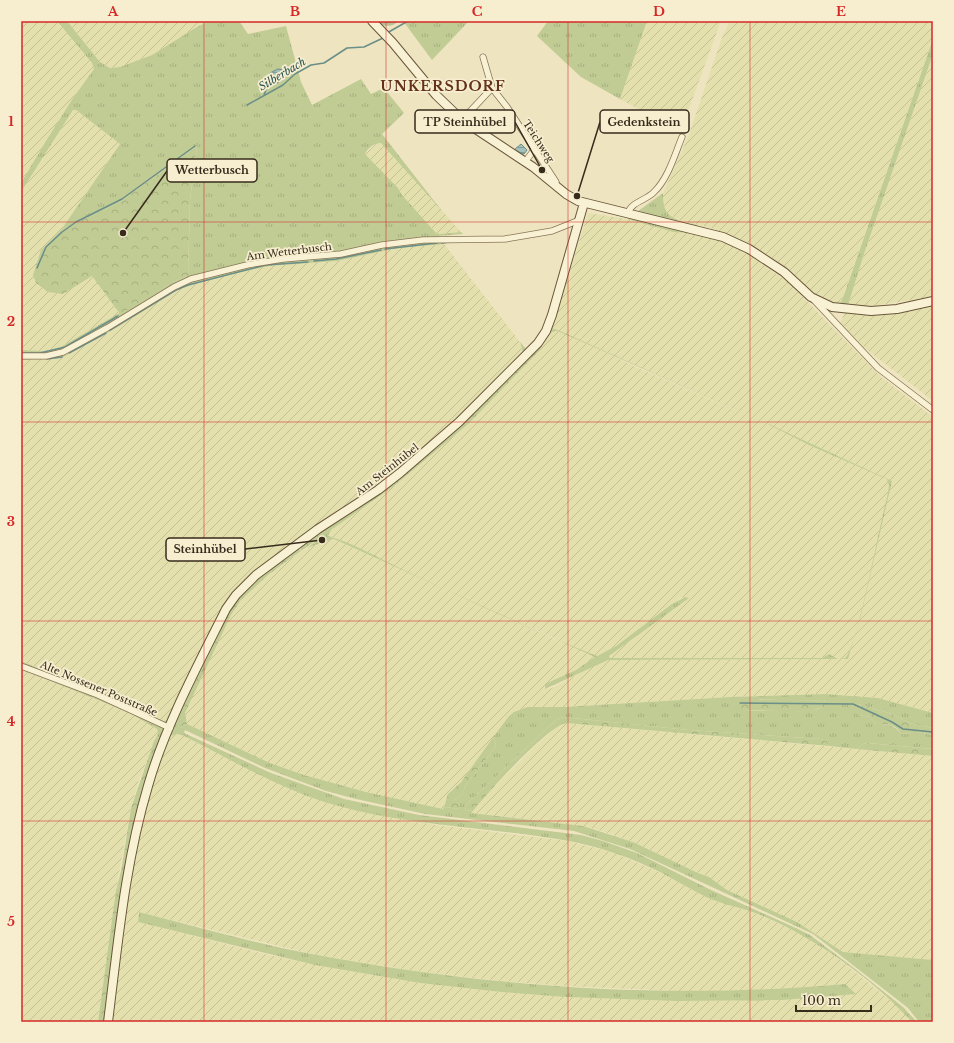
<svg xmlns="http://www.w3.org/2000/svg" width="954" height="1043" font-family="'Libre Baskerville',serif">
<style>
.farmland{fill:url(#farmland-furrows);fill-rule:evenodd}
.grass{fill:url(#grass-tufts);fill-rule:evenodd}
.forest{fill:url(#forest-crowns)}
.cemetery{fill:url(#cemetery-stones)}
.water{fill:url(#water-rules);stroke:#6a8e88}
.lines{fill:none;stroke-linecap:round;stroke-linejoin:round}
.stream{stroke:#6a8e88;stroke-width:1.5}
.street-casing{stroke:#887558;stroke-width:7}
.secondary-casing{stroke:#69563b;stroke-width:10}
.street{stroke:#f9f1d3;stroke-width:5.5}
.secondary{stroke:#f9f1d3;stroke-width:8}
.grid{fill:none;stroke:#d62828;stroke-width:1;stroke-opacity:0.55}
.labels{text-anchor:middle;stroke-width:3.5;stroke-linejoin:round;paint-order:stroke}
.street-label{font-size:10px;fill:#372b1c;stroke:#f6eecf}
.water-label{font-size:11px;font-style:italic;fill:#2b5657;stroke:#f6eecf}
.district-label{font-size:14px;font-weight:bold;letter-spacing:1px;fill:#64311b;stroke:#f6eecf}
.leader{fill:none;stroke:#372b1c;stroke-width:1.5}
.callout-dot{fill:#372b1c;stroke:#f6eecf;stroke-width:1.5}
.callout{fill:#f6eecf;stroke:#372b1c;stroke-width:1.5}
.callout-label{font-size:11px;text-anchor:middle;font-weight:bold;fill:#372b1c}
.neatline{fill:none;stroke:#d62828;stroke-width:1.5}
.grid-label{font-size:13px;text-anchor:middle;font-weight:bold;fill:#d62828}
</style>
<defs>
<pattern id="farmland-furrows" width="10" height="10" patternUnits="userSpaceOnUse"><rect width="10" height="10" fill="#e4e0ad"/><path d="M-1 1l2-2M0 10L10 0M9 11l2-2" fill="none" stroke="#c4c094"/></pattern>
<pattern id="grass-tufts" width="24" height="20" patternUnits="userSpaceOnUse"><rect width="24" height="20" fill="#c1cc94"/><path d="M3 7l-1-3M5 7V3M7 7l1-3M15 17l-1-3M17 17v-4M19 17l1-3" fill="none" stroke="#a6af7f"/></pattern>
<pattern id="forest-crowns" width="20" height="18" patternUnits="userSpaceOnUse"><rect width="20" height="18" fill="#c1cc94"/><path d="M2 6a3 3 0 1 1 6 0M12 15a3 3 0 1 1 6 0" fill="none" stroke="#a6af7f"/></pattern>
<pattern id="cemetery-stones" width="16" height="16" patternUnits="userSpaceOnUse"><rect width="16" height="16" fill="#b7c193"/><path d="M2 7V4a2 2 0 0 1 4 0v3zM10 15v-3a2 2 0 0 1 4 0v3z" fill="#969d77"/></pattern>
<pattern id="water-rules" width="6" height="5" patternUnits="userSpaceOnUse"><rect width="6" height="5" fill="#a3c0ba"/><path d="M0 2.5h6" fill="none" stroke="#869c96"/></pattern>
</defs>
<rect width="100%" height="100%" fill="#eee4c0"/>
<path class="farmland" d="M21,21H57L92,63L94,69L73,98L21,183Z
M67,21H209L195,28L152,55L120,67L110,68L100,62Z
M647,21H721L681,130H676L620,99Z
M730,21H933V39L841,302L838,304L828,301L813,292L780,264L748,243L714,229L671,218L666,211L663,202V193L688,137L723,35Z
M933,54V297L865,307L848,305L865,251Z
M73,110H76L120,144L61,230L41,250L92,276L120,314L59,348L44,351L21,350V192Z
M377,143H381L395,157L461,232L440,234L436,233L402,195L398,188L365,154Z
M588,213L627,219L673,232H689L707,236L743,250L787,281L881,377L933,417V713L878,698L825,694L730,697L564,707H527L514,712L509,716L461,782L450,791L443,809L366,792L304,775L270,763L188,725L185,720V713L231,615L241,600L268,575L301,551L330,539H334L397,567L366,552L338,539L328,536L329,531L394,486L467,425L539,351L550,333L560,331L552,328ZM586,343L689,389L755,419L636,367ZM685,597L688,598L609,656L610,658H822L829,654L838,659L845,658L849,654L863,606L848,659L608,660L602,661L550,689L544,688L545,685L576,670L596,657L583,652L597,656L616,646L681,598ZM502,616L532,628L566,644H565Z
M444,244L520,342L523,353L460,417L390,477L245,580L233,591L220,613L170,720L163,721L21,661V360L61,358L111,331L179,289L219,277L269,266L337,261L398,248Z
M933,304V401L866,349L840,323L845,312Z
M21,669L130,713L155,726L158,733L138,783L131,808L116,890L98,1022H21Z
M566,723L933,756V960L843,952L797,922L727,890L709,877L698,873L633,842L602,831L583,826L471,813L487,794L535,746L559,725Z
M175,734L182,735L286,787L336,805L368,813L436,825L567,841L615,853L659,872L705,896L763,916L801,934L840,960L901,1009L912,1022H111L129,885L137,845L153,781L171,735ZM139,912L316,955L422,972L502,981L565,986L677,991L781,990L845,984L782,1000L676,1001L565,997L501,992L420,983L315,965L265,954L138,922Z"/>
<path class="grass" d="M57,21H67L100,62L110,68L120,67L152,55L195,28L209,21H239L248,34L286,26L301,82L312,105L361,79L371,94L384,88L404,113L382,134L442,211L381,143C374,143 368,148 365,154L398,188L402,195L436,233L440,234L461,232L463,234L438,236L444,244L398,248L337,261L269,266L219,277L179,289L111,331L61,358L21,360V350L44,351L59,348L173,282L188,276L190,199L197,146L120,202L61,230L120,144L76,110H73L21,192V183L46,141L73,98L94,69L92,63Z
M403,21H469L432,60Z
M548,21H647L620,99L581,77L537,36Z
M933,39V54L865,251L848,305L838,304L841,302L845,292Z
M663,193C662,219 676,220 698,225L696,233L673,232L627,219Z
M552,328L560,331L756,419L560,332L556,331L550,333Z
M537,341L542,346L539,351V347L473,411L477,415L467,425L464,421L299,549L301,551L291,558L290,555L238,596L185,699L180,728L187,724L270,763L304,775L366,792L443,809L444,807L459,809L455,800L462,794L466,785L496,746L494,736L509,716L514,712L527,707H564L730,697L825,694L878,698L933,713V728L909,723L892,714L858,704V715L870,717L876,724C887,724 894,724 901,734L917,732L933,735V749L868,743L863,744L856,749L829,746L827,741L821,739L689,730L563,717L556,720L467,804L465,810L473,811L471,813L583,826L633,842L698,873L709,877L727,890L797,922L843,952L933,960V1022H919L908,1008L813,934L630,849L574,831L425,814L356,799L326,791L265,768L185,730L184,733L271,773L344,799L419,815L581,835L603,841L637,853L709,889L798,929L810,935L854,968L903,1007L917,1022H912C874,980 815,938 763,916C744,908 724,905 706,897C690,889 675,880 660,872C631,858 601,847 569,841C491,827 412,827 335,805C281,790 232,760 182,735L176,734L171,736L153,781L122,888L119,886L116,890L141,796L160,737L156,738L158,733L157,729L130,713L21,669V661L163,721L170,720L220,613L233,592L260,567L390,477L460,417L523,353L520,342L527,350ZM760,699L796,701L825,700L822,707C807,715 793,709 777,710C766,711 756,711 745,710Z
M762,421L892,481L861,615L848,659L608,660L545,689V684L576,670L595,657L334,539C332,539 309,547 306,549L332,528L328,536C356,544 382,560 408,572C471,601 533,631 597,656L616,646L672,604L685,597L689,598L609,656L610,658H822L829,654L838,659L845,658C857,651 880,521 887,498L889,486L887,479L809,445Z
M139,912C198,927 257,944 317,955C490,987 669,1000 845,984L856,994L782,1000L676,1001L565,997L501,992L420,983L315,965L138,922Z"/>
<path class="forest" d="M197,146L190,199L188,276L173,282L120,314L92,276L63,294L48,292L36,283L33,275L41,250L61,230L120,202Z
M540,347L539,351L477,415L473,411Z
M464,421L467,425L394,486L301,551L300,546Z
M290,555L291,558L268,575L241,600L231,615L185,713L187,724L180,728L176,725L178,717L228,611L251,582L286,556Z
M739,699C768,699 796,701 825,700L822,707L808,712L745,710L736,712L731,709L733,702Z
M849,700L858,704L892,714L909,723L933,728V735L917,732L901,734C895,723 886,724 876,724L870,717L858,715L847,710Z
M563,717L689,730L821,739L827,741L829,746L566,723C547,727 488,792 473,811L465,810L467,804L556,720Z
M494,736L496,746L466,785L462,794L455,800L460,803L459,809L444,807L448,794L461,782Z
M160,737L162,739L141,796L124,879L120,878L131,808L154,741L156,738Z
M868,743L932,749L933,756L856,749L863,744Z
M119,886L122,888L115,930L104,1022H98L116,890Z"/>
<path class="cemetery" d="M376,21H398C393,27 387,26 379,25Z"/>
<path class="water" d="M278,69L283,70L285,74C282,82 277,84 269,85L266,80L270,73Z
M521,144L527,150L524,154L514,150Z"/>
<g class="lines">
<path class="stream" d="M387,33L408,21
M347,48L364,47L383,38
M264,95L269,82
M247,105L283,85L295,74L311,65L324,63L347,48
M442,243L450,242
M385,249L437,243
M314,261L336,259L381,250
M37,268L46,247L62,232L76,222L122,199L195,146
M110,330L176,290L188,285L266,265L308,262
M21,353H40L65,347L118,316
M69,353L106,333
M47,359L62,357
M740,703L853,704L892,722L903,729L933,732"/>
<defs>
<path id="street" d="M483,57L492,88L507,107L556,182L555,184
M462,120L492,88
M525,162L534,150
M628,213C631,202 647,200 654,192C668,179 675,154 682,137
M814,300L878,368L933,410
M21,356H46L63,352L107,328L174,287L191,279L247,265L283,259L341,254L382,245L423,240L505,239L552,231L577,221
M21,666L98,695L170,728"/>
<path id="secondary" d="M372,21L393,43L436,95L462,120L533,167L566,194L578,201L723,237L749,249L784,272L811,297L832,307L871,311L897,309L933,301
M108,1022C118,943 125,863 148,786C165,726 198,665 226,609L236,595L256,575L318,529L378,490L400,473L459,422L538,343L546,331L552,315L584,203"/>
</defs>
<use href="#street" class="street-casing"/>
<use href="#secondary" class="secondary-casing"/>
<use href="#street" class="street"/>
<use href="#secondary" class="secondary"/>
</g>
<path class="grid" d="M204,21V1022M386,21V1022M568,21V1022M750,21V1022M21,222H933M21,422H933M21,621H933M21,821H933"/>
<g class="labels">
<g class="street-label">
<text transform="translate(539 141) rotate(57)" y="4">Teichweg</text>
<text transform="translate(289 251) rotate(-7)" y="4">Am Wetterbusch</text>
<text transform="translate(387 469) rotate(-38)" y="4">Am Steinhübel</text>
<text transform="translate(99 688) rotate(23)" y="4">Alte Nossener Poststraße</text>
</g>
<g class="water-label">
<text transform="translate(282 74) rotate(-31)" y="4">Silberbach</text>
</g>
<g class="district-label">
<text x="443" y="91">UNKERSDORF</text>
</g>
</g>
<path class="leader" d="M542 170L515 122M577 196L600 122M123 233L167 171M322 540L245 549"/>
<g class="callout-dot">
<circle cx="542" cy="170" r="4"/>
<circle cx="577" cy="196" r="4"/>
<circle cx="123" cy="233" r="4"/>
<circle cx="322" cy="540" r="4"/>
</g>
<g class="callout">
<rect x="415" y="110" width="100" height="23" rx="4"/>
<rect x="600" y="110" width="89" height="23" rx="4"/>
<rect x="167" y="159" width="90" height="23" rx="4"/>
<rect x="166" y="538" width="79" height="23" rx="4"/>
</g>
<g class="callout-label">
<text x="465" y="126">TP Steinhübel</text>
<text x="644" y="126">Gedenkstein</text>
<text x="212" y="174">Wetterbusch</text>
<text x="205" y="553">Steinhübel</text>
</g>
<rect width="954" height="1043" fill="none" stroke="#f6eecf" stroke-width="44"/>
<path d="M796 1005v6h75v-6" fill="none" stroke="#372b1c" stroke-width="2"/>
<text x="802" y="1005" font-size="12" fill="#372b1c" stroke="#f6eecf" stroke-width="3" paint-order="stroke">100 m</text>
<rect x="22" y="22" width="910" height="999" class="neatline"/>
<g class="grid-label">
<text x="113" y="16">A</text>
<text x="295" y="16">B</text>
<text x="477" y="16">C</text>
<text x="659" y="16">D</text>
<text x="841" y="16">E</text>
<text x="11" y="126">1</text>
<text x="11" y="326">2</text>
<text x="11" y="526">3</text>
<text x="11" y="726">4</text>
<text x="11" y="926">5</text>
</g>
</svg>
